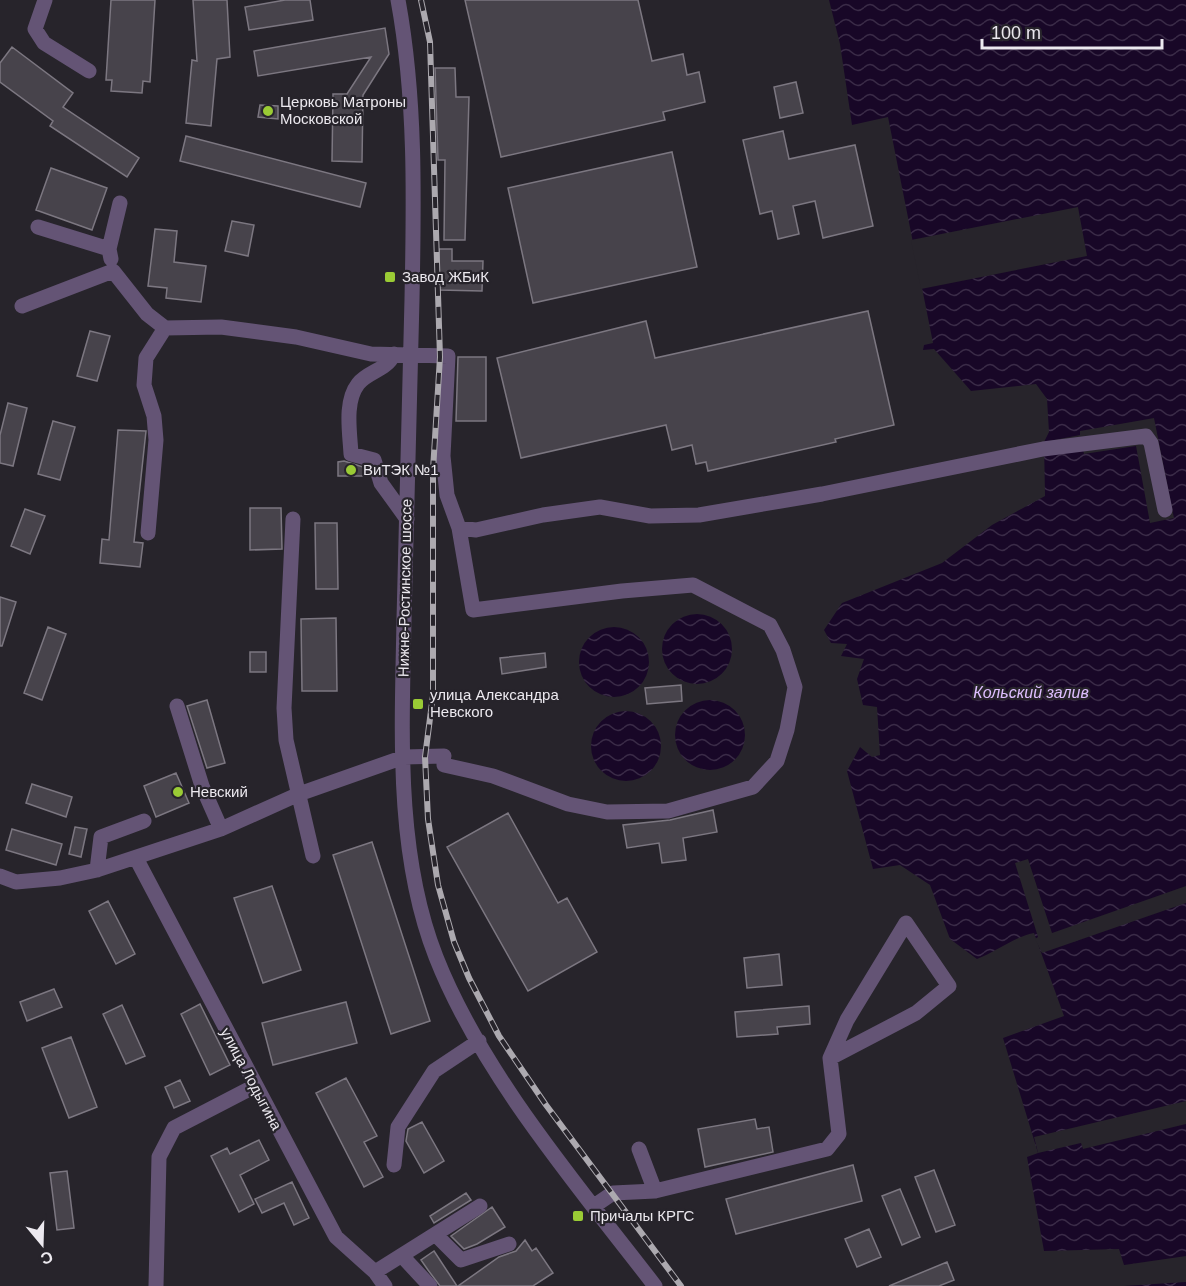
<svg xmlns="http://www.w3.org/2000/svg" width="1186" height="1286" font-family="Arial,sans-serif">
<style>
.water{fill:url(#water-waves)}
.pier{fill:#27242b}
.building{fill:#47434b;stroke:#7c7781;stroke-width:1.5}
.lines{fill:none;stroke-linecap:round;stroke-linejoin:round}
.minor{stroke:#645475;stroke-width:15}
.rail-casing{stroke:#aca9af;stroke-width:6}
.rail{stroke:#27242b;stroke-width:4;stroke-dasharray:11;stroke-linecap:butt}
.poi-dot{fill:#9acb35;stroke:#27242b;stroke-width:2}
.labels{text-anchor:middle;stroke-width:4.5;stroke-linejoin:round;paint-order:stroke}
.poi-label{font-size:15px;fill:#ece9ef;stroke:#27242b;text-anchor:start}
.street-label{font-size:15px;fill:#ece9ef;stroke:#27242b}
.water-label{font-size:16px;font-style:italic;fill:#ddbefe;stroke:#27242b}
</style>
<defs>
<pattern id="water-waves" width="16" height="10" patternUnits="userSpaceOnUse" patternTransform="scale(1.5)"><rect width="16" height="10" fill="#180727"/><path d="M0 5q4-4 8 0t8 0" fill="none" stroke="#3a2b47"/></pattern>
</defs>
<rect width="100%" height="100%" fill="#27242b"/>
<path class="water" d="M829,0H1186V1286H1124V1265L1119,1249L1044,1251L1027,1157L1038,1153L1003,1038L1064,1016L1034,933C1014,937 996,952 977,959L950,939L930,885L900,865L873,869L847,771L860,747L872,757L880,755L877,707L863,705L857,679L864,659L841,656L847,644L831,643L824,630L842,603L942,563L992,525L1045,496L1044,442L1049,432L1047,399L1036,384L971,391L934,349L923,350L924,345L933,343L888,117L852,125L840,44Z
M662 649a35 35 0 1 1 70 0a35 35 0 1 1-70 0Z
M579 662a35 35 0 1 1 70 0a35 35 0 1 1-70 0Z
M675 735a35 35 0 1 1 70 0a35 35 0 1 1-70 0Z
M591 746a35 35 0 1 1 70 0a35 35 0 1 1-70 0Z"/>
<path class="pier" d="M1078,207L1087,256L921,289L911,240Z
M1154,418L1174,518L1150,523L1136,446L1084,454L1083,450L1044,442L1080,435V431Z
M1028,859L1052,933L1186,886V903L1042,953L1035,939L1038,937L1015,863Z
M1186,1101V1124L1083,1149L1081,1143L1038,1153L1034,1137Z
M1186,1256V1282L1124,1286V1265Z"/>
<path class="building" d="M111,0H155L150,82L143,81L142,93L111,91L112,80H106Z
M193,0H227L230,57L217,59L211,126L186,123L192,60L197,61Z
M285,0H310L313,20L249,30L245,7Z
M465,0H638L652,61L683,54L687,75L699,72L705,102L663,112L665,120L501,157Z
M385,28L389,54L363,95L362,162L332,161L333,94H347L371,57L258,76L254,51Z
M12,47L73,93L63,107L139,158L127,177L50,126L53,121L0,82V63Z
M435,68H455L456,97H469L465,240H444L445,160H438Z
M796,82L803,113L780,118L774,87Z
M260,105L278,106V119L258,117Z
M783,131L789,159L855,145L873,226L823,238L815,201L793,206L799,234L778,239L772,211L760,214L743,140Z
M186,136L366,183L360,207L180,161Z
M672,152L697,267L533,303L508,188Z
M51,168L107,188L92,230L36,210Z
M232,221L254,225L248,256L225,251Z
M155,229L177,231L174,262L206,266L201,302L166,298L167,288L148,286Z
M439,249H452V261H483L482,291L439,290Z
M868,311L894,425L835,439L836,442L708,471L706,462L696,464L692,445L672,450L666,425L521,458L497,358L646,321L655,358Z
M90,331L110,336L97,381L77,376Z
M458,357H486V421H456Z
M8,403L27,408L13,466L0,463V435Z
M53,421L75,427L60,480L38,474Z
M118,430L146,431L134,542L143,543L140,567L100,563L102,539L109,540Z
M344,461L363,467V476H338V462Z
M250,508H281L282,549L250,550Z
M25,509L45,516L30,554L11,546Z
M315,523H337L338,589H316Z
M0,597L16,602L2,646H0Z
M336,618L337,691H302L301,619Z
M48,627L66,634L42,700L24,693Z
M250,652H266V672H250Z
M545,653L546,667L502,674L500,658Z
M681,685L682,701L647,704L645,688Z
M207,700L225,763L207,768L187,706Z
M176,773L189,803L156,817L144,786Z
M32,784L72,797L66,817L26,803Z
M713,810L717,832L683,838L686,860L662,863L659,843L627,848L623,825L670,820Z
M508,813L558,903L567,898L597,952L528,991L447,847Z
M75,827L87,829L81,857L69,854Z
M12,829L62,844L56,865L6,850Z
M372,842L430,1021L391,1034L333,855Z
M272,886L301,970L263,983L234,898Z
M108,901L135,954L116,964L89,911Z
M779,954L782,985L747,988L744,958Z
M54,989L62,1007L27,1021L20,1002Z
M346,1002L357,1043L273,1065L262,1023Z
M200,1004L230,1065L210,1075L181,1014Z
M122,1005L145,1056L126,1064L103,1014Z
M809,1006L810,1024L777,1027L778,1034L737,1037L735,1012Z
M71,1037L97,1107L69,1118L42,1048Z
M346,1078L377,1136L364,1142L383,1177L364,1187L316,1093Z
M180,1080L190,1101L174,1108L165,1087Z
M755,1119L757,1129L769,1127L773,1152L705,1167L698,1129Z
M422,1122L444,1161L424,1173L406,1141L408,1129Z
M259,1140L269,1160L240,1175L254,1204L239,1212L211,1156L227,1148L230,1154Z
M853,1165L862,1201L736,1234L726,1199Z
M934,1170L955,1225L936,1232L915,1177Z
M67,1171L74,1228L57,1230L50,1173Z
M292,1182L309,1218L294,1225L284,1203L262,1213L255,1199Z
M900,1189L920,1237L902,1245L882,1196Z
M466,1193L471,1200L434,1223L430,1216Z
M492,1207L505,1227L477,1244L464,1249L451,1236Z
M869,1229L881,1257L857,1267L845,1239Z
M525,1240L532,1251L536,1248L553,1273L533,1286H458L499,1257L516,1251Z
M434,1251L457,1286H440L428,1270L421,1260Z
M947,1262L954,1280L939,1286H889Z"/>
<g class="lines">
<path class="minor" d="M45,0L35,29L44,43L89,71
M398,0C416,98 414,200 412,299C410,406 407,513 404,620C402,730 395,853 436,957C482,1074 579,1187 655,1286
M38,227L109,249
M111,259L109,249L120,203
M22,306L113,271L147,314L165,328L221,327L296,337L371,354L448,356L443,456L447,495L459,528L473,610L622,591L693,585L770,625L783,650L795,687L787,730L777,761L753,787L668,811L607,812L568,804L493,776L444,765
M394,354C386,371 368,371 358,384C344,402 350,433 351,454L374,460L381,483L407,519
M293,519L284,708L286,740L313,856
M459,528L476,530L543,515L600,507L650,516L699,515L822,494L1043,449L1146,436L1151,443L1165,510
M148,533L156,440L154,416L144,385L146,358L165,328
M177,706L202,786L221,829
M136,858L336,1237L375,1272L385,1286
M97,870L101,837L144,821
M0,876L16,882L60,878L97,870L221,829L299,794L404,757L444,756
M639,1149L655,1191
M394,1165L398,1127L434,1071L479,1041
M594,1206L613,1193L655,1191L827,1149L839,1134L830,1058L847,1020L906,923L949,986L916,1013L830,1058
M436,1235L461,1260L509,1244
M403,1257L430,1286
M375,1272L480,1206
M156,1286L159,1157L174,1128L255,1086"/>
<defs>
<path id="rail" d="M421,0L430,42L440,357L433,470V695L425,757L428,819L438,885L454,942L469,978L499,1036L546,1105L681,1286"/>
</defs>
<use href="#rail" class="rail-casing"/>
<use href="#rail" class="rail"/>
</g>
<g class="poi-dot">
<circle cx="268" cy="111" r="6"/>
<rect x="384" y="271" width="12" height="12" rx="3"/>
<circle cx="351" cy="470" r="6"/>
<rect x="412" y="698" width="12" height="12" rx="3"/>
<circle cx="178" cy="792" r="6"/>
<rect x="572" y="1210" width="12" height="12" rx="3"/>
</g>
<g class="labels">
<g class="poi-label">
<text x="280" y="107">Церковь Матроны<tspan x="280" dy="17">Московской</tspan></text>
<text x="402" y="282">Завод ЖБиК</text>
<text x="363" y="475">ВиТЭК №1</text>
<text x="430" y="700">улица Александра<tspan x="430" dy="17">Невского</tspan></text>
<text x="190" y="797">Невский</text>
<text x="590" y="1221">Причалы КРГС</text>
</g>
<g class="street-label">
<text transform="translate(405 588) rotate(-89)" y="5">Нижне-Ростинское шоссе</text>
<text transform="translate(251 1079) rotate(62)" y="5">улица Лодыгина</text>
</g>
<g class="water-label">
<text x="1031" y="698">Кольский залив</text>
</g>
</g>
<g transform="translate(42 1244) rotate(161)" stroke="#27242b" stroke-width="4.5" paint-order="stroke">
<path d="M0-4.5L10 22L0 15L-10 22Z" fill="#ece9ef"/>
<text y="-9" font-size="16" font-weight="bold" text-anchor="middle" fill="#ece9ef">С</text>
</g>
<path d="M982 39v9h180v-9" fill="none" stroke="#ece9ef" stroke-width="3"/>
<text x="991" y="39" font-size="18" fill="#ece9ef" stroke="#27242b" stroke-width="4.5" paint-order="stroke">100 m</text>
</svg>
